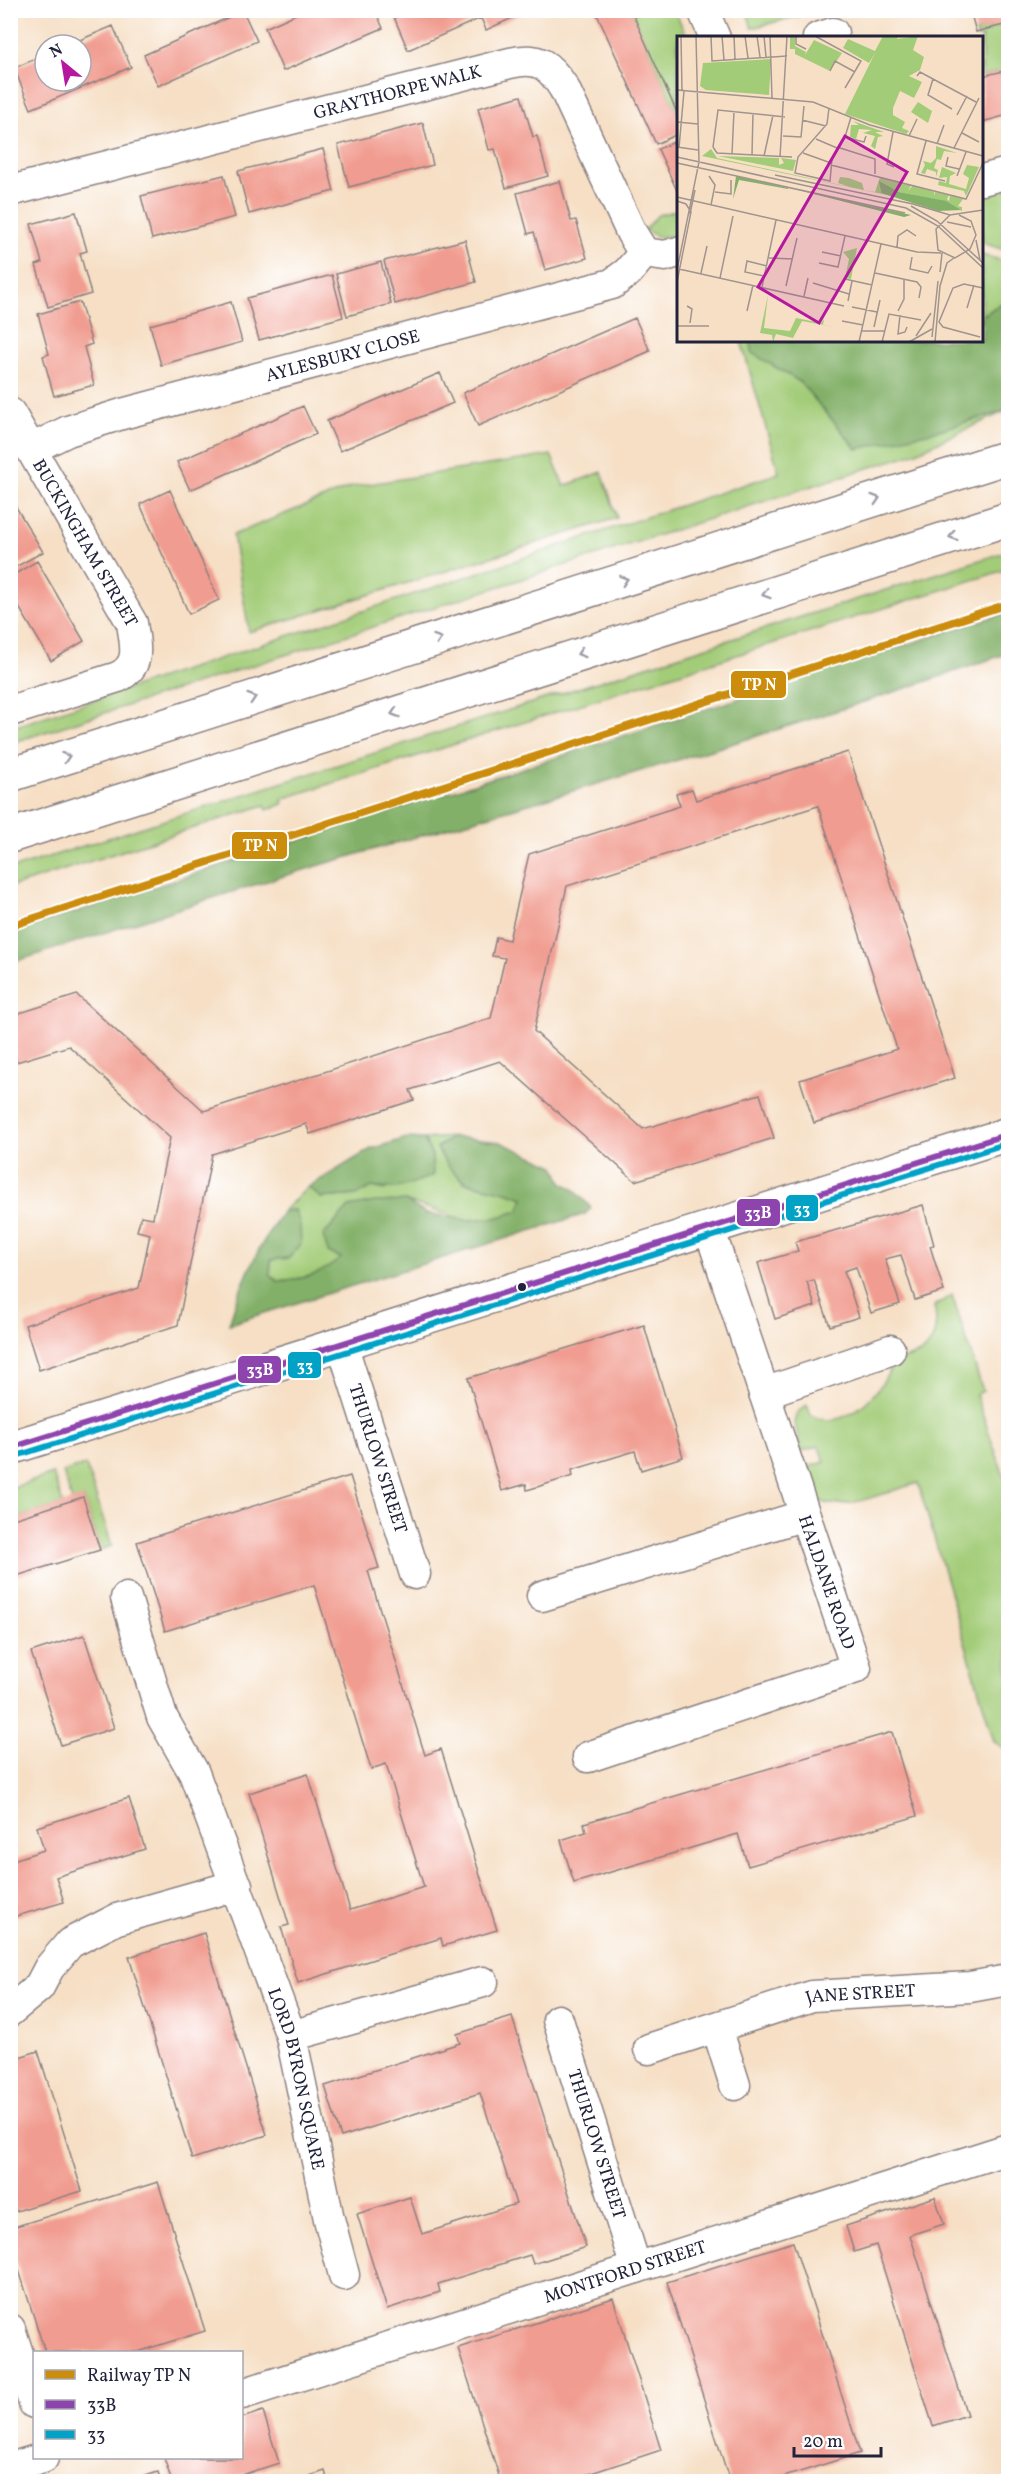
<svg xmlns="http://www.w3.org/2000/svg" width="1019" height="2492" font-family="Vollkorn,serif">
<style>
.green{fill:#a3cc78;stroke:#62775a;stroke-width:1.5}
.forest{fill:#82b068;stroke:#526952;stroke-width:1.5}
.building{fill:#f19c90}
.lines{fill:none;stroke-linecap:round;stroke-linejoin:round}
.minor-casing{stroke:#8c8080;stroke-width:33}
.major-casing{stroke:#8c8080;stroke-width:36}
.highway-casing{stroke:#8c8080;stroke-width:36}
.minor{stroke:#fff;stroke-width:30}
.major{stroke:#fff;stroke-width:33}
.highway{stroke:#fff;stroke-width:33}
.bus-1-casing{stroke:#fff;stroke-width:10}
.bus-2-casing{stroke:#fff;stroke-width:10}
.bus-1{stroke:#8e44ad;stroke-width:6}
.bus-2{stroke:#02a2c7;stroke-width:6}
.rail-1-casing{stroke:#fff;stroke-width:12}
.rail-1{stroke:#cc8c0c;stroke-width:8}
.oneway{stroke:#9c9ca7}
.bus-dot{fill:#22223b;stroke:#fff;stroke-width:2}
.labels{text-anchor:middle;stroke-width:5;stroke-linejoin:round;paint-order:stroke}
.street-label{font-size:18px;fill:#22223b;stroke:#fff}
.inset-road{fill:none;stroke:#a1938e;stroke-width:1.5}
.view{fill:#b5179e;fill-opacity:0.15;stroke:#b5179e;stroke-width:3}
.inset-edge{fill:none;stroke:#22223b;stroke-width:3}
.line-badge{stroke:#fff;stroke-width:2}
.badge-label{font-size:16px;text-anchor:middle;font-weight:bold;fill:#fff}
</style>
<rect width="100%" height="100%" fill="#fff"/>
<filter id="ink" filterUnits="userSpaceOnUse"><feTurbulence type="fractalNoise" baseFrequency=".0167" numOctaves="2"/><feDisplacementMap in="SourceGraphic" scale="12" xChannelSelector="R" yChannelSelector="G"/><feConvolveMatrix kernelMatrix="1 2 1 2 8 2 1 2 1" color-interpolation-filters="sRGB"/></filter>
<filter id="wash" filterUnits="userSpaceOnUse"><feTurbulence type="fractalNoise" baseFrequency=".008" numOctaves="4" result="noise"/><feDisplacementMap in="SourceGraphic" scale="24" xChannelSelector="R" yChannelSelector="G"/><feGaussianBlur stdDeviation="1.35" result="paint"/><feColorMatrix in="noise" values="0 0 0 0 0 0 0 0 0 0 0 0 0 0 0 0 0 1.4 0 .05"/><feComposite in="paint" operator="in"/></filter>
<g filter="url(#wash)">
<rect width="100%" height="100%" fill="#f6dfc5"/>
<path class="green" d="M631,11H675L687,37L678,38V115Z
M751,11V10L806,11L799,16L752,28L747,12Z
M1004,11H1008V70L982,76V38L977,37L976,32L1007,24Z
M1008,188V251L982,243V195Z
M678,210V236L657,237L645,229L658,215Z
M982,255L1008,262V299L982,316Z
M741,341H751L753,353L800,382L857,449L1008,410L912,454L11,743L10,728L779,473Z
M551,455L564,486L602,472L617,518L249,632L233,535L351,487Z
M1008,551V569L282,799L283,804L267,810L265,805L11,887V869Z
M453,1137L437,1147L465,1183L505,1190L523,1198L519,1211L495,1218L465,1220L405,1201L328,1252L342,1258C320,1276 305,1279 277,1281L270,1275L271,1260L295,1210L283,1211L308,1187L321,1198L356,1195L372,1187L384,1190L432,1156L424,1139Z
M952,1295L983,1391L976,1395L1008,1488V1748L1004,1749L994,1741L918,1483C895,1488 835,1517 816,1498C808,1490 807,1478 804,1468L825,1462L818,1446L801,1452L795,1423L798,1412L807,1405L811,1415C844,1434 883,1392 893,1362C902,1359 912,1357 920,1353C936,1345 938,1321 934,1306Z
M86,1465L112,1546L100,1550L83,1498L72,1501L63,1472Z
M53,1474L63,1504L11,1520V1488Z"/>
<path class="forest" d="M1008,299V410L939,430L857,449L800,382L752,353L751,341L982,340V316Z
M1008,612V653C789,731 564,793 341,859C230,891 120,928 11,963V933Z
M453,1137L500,1142L555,1166L562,1182L575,1190L591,1208L585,1214L229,1324C241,1283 258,1246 283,1211L295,1210L300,1224L301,1244L289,1258L271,1260L270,1275L277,1281C305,1279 319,1276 341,1258L328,1252L323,1236L349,1207L375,1202L405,1201L425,1213L465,1220L495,1218L519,1211L523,1198C481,1180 461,1196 437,1148Z
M407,1138L424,1139L432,1156L433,1175C413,1184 393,1192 372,1187L356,1195L321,1198L308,1187L371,1149Z"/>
<g id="blocks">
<path class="building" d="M305,10H375L383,28L283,71L265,28Z
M409,10H530L486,30L481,18L408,50L394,17Z
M595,10H631L678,115V134L656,144Z
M970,10H1004L1008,24L976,32Z
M243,11L257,41L158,86L144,55Z
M113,26L131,67L31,109L14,68L45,55V81H81V45H68Z
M1008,70V115L982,122V76Z
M521,96L533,137L537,136L548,176L506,188L495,149L489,150L478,108Z
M423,123L433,165L349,187L338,145Z
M678,140V193L658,149Z
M323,149L334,191L249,214L238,171Z
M224,175L235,217L152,239L141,196Z
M560,181L571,221L576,220L587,258L545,270L534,232L528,234L517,193Z
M76,212L87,251L80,253L91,294L48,307L36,265L42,263L31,224Z
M465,240L476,282L395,304L384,261Z
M381,262L391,304L347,316L336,274Z
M332,275L343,317L259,340L247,298Z
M80,302L92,344L84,347L94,385L54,396L43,356L49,354L38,314Z
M231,302L242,342L161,365L150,325Z
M635,318L650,351L478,426L463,393Z
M440,373L453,403L340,451L327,421Z
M303,406L316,434L190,490L177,462Z
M170,490L219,600L189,614L140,504Z
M10,497L43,552L10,570Z
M37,561L84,641L51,661L10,592V577Z
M848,752L955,1078L814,1123L800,1080L897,1049L818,806L567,886L534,1031L643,1129L760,1094L774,1138L635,1181L500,1061L410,1090L414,1100L310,1134L306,1124L212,1154L178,1325L39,1370L25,1325L139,1288L150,1234L137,1231L141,1216L153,1218L170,1138L69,1046L10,1064V1016L77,995L204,1111L491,1018L505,958L492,956L496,937L509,940L529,854L680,806L676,794L692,789L696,800Z
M923,1205L934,1245L930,1246L944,1291L915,1300L901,1255L885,1259L900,1304L871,1313L856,1267L844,1271L859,1317L830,1326L814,1280L807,1282L815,1306L775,1319L758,1263L798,1251L795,1242Z
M644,1325L683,1457L641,1470L635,1451L572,1470L573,1476L527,1490L526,1484L502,1491L468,1378Z
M350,1476L379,1568L368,1571L425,1755L441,1749L497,1930L443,1946L441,1938L298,1983L281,1927L289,1925L249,1793L308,1774L350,1910L424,1887L386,1764L371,1769L314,1585L165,1631L137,1542Z
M83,1497L100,1550L10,1578V1520Z
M84,1635L114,1728L61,1745L31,1652Z
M892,1732L917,1816L748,1866L738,1834L574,1883L561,1840L586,1832L584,1823Z
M129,1798L145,1849L56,1877L64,1902L10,1918V1861L44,1850L37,1827Z
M204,1933L267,2135L192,2159L129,1957Z
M512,2017L586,2247L533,2264L530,2255L438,2284L440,2292L387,2309L357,2214L410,2197L422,2234L516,2204L480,2093L341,2137L325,2086L460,2043L457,2034Z
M38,2051L82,2191L10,2213V2060Z
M158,2182L205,2331L137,2352H45L10,2242V2228Z
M935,2197L944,2224L910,2235L967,2415L933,2426L876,2245L854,2252L846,2226Z
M793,2242L860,2453L768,2482H730L667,2282Z
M613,2298L661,2450L564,2482H501L458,2348Z
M263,2411L279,2463L220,2482H172L164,2458H242V2418Z
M325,2471L328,2482H294V2481Z
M158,2472L161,2482H130V2481Z"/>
</g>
</g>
<g filter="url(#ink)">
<use href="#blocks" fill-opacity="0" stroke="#8c8080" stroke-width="1.5"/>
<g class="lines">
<defs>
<g id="minor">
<path d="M703,10L715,38"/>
<path d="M818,38L833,33"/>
<path d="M982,180L1008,173"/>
<path id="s1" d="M10,191L510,63C539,56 549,65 564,88L631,232L644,253L665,256L678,252"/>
<path id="s2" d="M10,413L132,623C135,645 142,665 118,677L10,711"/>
<path id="s3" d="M31,449L68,431L122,414L612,284L628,272L644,253"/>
<path id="s4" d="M342,1344L415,1574"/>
<path d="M764,1393L890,1350"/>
<path d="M542,1596L805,1515"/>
<path id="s5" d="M126,1598L162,1717L194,1773L291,2036L329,2219L344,2275"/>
<path d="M588,1757L856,1668L709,1228"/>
<path d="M10,2011L39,1987L49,1968L70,1943L117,1919L237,1885"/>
<path id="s6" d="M558,2020L636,2268"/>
<path d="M717,2028L735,2085"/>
<path d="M291,2036L483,1982"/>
<path id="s7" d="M649,2049L812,1996L970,1987L1008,1980"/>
<path d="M10,2329L34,2403"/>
<path id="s8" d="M242,2394L1008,2149"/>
<path d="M10,2468L43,2458"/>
</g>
<path id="major" d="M10,1448L1008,1134"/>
<path id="highway" d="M10,775L1008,457
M10,836L1008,519"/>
</defs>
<use href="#minor" class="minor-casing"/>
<use href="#major" class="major-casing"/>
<use href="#highway" class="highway-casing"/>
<use href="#minor" class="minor"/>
<use href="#major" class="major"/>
<use href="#highway" class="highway"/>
<defs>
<path id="bus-1" d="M10,1448L1008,1134"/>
<path id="bus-2" d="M13,1457L1008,1143"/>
</defs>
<use href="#bus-1" class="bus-1-casing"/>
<use href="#bus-2" class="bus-2-casing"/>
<use href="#bus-1" class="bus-1"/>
<use href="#bus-2" class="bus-2"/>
<defs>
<path id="rail-1" d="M10,926L1008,604"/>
</defs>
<use href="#rail-1" class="rail-1-casing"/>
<use href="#rail-1" class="rail-1"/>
</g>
<defs><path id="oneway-chevron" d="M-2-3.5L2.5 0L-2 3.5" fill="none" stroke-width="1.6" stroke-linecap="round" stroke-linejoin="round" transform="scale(1.5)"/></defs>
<g class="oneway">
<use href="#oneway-chevron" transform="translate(876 499) rotate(-18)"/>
<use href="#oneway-chevron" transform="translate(953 536) rotate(163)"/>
<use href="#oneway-chevron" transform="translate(624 580) rotate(-18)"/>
<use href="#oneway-chevron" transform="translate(766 594) rotate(162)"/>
<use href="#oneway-chevron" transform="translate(438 639) rotate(-18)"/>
<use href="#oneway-chevron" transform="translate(581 653) rotate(162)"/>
<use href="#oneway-chevron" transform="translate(252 698) rotate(-18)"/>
<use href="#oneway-chevron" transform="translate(395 713) rotate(162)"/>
<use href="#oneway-chevron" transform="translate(66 757) rotate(-18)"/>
</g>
</g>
<circle class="bus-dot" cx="522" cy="1287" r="5"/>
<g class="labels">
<g class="street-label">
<text dy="6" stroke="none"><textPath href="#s1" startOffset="400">GRAYTHORPE WALK</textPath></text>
<text dy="6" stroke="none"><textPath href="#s3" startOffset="326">AYLESBURY CLOSE</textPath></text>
<text dy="6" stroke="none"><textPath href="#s2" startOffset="150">BUCKINGHAM STREET</textPath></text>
<text dy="6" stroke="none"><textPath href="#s4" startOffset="120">THURLOW STREET</textPath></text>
<text transform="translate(827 1582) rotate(71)" y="6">HALDANE ROAD</text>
<text dy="6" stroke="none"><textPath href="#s7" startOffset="220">JANE STREET</textPath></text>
<text dy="6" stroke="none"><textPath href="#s5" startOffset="512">LORD BYRON SQUARE</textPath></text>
<text dy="6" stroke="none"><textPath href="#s6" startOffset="130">THURLOW STREET</textPath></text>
<text dy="6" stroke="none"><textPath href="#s8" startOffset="402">MONTFORD STREET</textPath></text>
</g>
</g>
<g transform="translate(677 36)">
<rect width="306" height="306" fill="#f6dfc5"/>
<path d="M113,0H118V10L129,16L128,19L137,4L165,17L153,35L118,18V13H113ZM206,0H221L220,3L241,0L236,14L247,21L243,34L232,40L245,46L237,62L223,55L216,72V79L228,86L225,92L232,95L229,98L168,78L198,17L192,27L166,12L171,3L198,15ZM94,23L92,59L29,54L23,50L26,27ZM241,66L255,75L251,87L234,76ZM176,85L207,96H198L206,100L201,101L198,113L194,110L198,100L186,97L195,94L182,93L179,103L173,101L174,89H182ZM259,110L280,117L267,115L264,124L260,123L257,132L261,134L259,141V136L250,133L248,138L244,137L248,129L246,125L254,127L259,122ZM34,113L40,122L173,151L161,147L163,141L172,142L185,147L187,154L198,156L203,141L234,149L231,155L236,149L257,156L258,160V156L272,159L270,163L272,165L273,159L286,163L281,170L285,171V175L261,164L222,156L212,151H203L204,157L215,160L25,120ZM41,120L102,122V129L107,127L104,122L119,124L116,135ZM290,129L302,131L289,160L287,155L261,149L262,145L269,147L270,141L262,142L265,131L279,137L273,140L272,148L289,153L292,142L286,138ZM180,212L174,243L168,242L172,223L166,216ZM91,259L87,292L113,295L119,282L144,287L147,283L146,289L158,291L125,285L116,302L99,298L96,306L95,299L83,297Z" fill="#a3cc78"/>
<path d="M59,140L111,152V153L62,144L56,163ZM202,145L222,156L269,165L284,174L261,175L204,157ZM113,152L216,175L234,179L227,181Z" fill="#82b068"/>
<path class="inset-road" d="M4,0L5,55M34,0L35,25L110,20M45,0L47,24M57,0L58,23M68,0L71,22M80,0L83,21M87,0L89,21M93,0L95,62M119,0V8L129,13M138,0L184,25L168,52M153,35L158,25L178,36M240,40L243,36L299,66M256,43L251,59L275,73M0,54L136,66L193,89L306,120M152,72L150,88L121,121L118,137L153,145L155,123L168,101M280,79L290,60M174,81L168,101L187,106L189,100M125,84L149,90M0,86L21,88M216,96L210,128L217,131M285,97L302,106M106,100L124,101L127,70M232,100L240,83M139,103L160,112M249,105L240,138L268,145M260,108L267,89M0,111L21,114M36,111L41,74L108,81M36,111L40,117L115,121M160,111L198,123V138M2,112L7,55M277,112L302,62M126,117L154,127M55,118L57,75M75,119L76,77M87,120L96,79M0,121L229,172L261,190L306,232M103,121L110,0M271,121L269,130L282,133M0,127L228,177M154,129L289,163L306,127M98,139L236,168L273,179M32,140L38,149L34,169M280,140L289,116M38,156L54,158V144M0,161L240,216L264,217M0,165L9,168L14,176L0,246M234,170L260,185L306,227M13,178L18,154M282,179L294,185L299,199L293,213L278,222L261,214L259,193L273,179L306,174M270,186L294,191M299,204L303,224M220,211L221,200L230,194L239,200M145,216L164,220M235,221L233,233L251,237L255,230M92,222L116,223M142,227L161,231L168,200M2,233L167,270M0,234L22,126L19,0M263,236L265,217M24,237L30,210M198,237L240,246L244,251L242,262M87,240L68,236L70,225L90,230M43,242L56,180M168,243L195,249M136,247L172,258M109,250L120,202M85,251L99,184M127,260L131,242M171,265L175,245M10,270L15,273L13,287M175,271L200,276M290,272L297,249M70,275L76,249M221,275L227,263V243M223,279L221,298L228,296L230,291M165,285L186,289M0,290H32M197,291L203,264M185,295H207M239,300L254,277M255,301L261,245M303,301L266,291L262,286L276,252L287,248L306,252M182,306L204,208M205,306L212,278L244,284M232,306L255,293M258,306L263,250L270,227L277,222"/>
<path class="view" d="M168,100L230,136L142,287L81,251Z"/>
<rect width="306" height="306" class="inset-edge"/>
</g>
<g class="line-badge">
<rect x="730" y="670" width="57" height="29" rx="6" fill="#cc8c0c"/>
<rect x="231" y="831" width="57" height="29" rx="6" fill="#cc8c0c"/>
<rect x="785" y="1194" width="34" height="28" rx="6" fill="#02a2c7"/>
<rect x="736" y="1198" width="45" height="29" rx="6" fill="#8e44ad"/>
<rect x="287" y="1351" width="35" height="28" rx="6" fill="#02a2c7"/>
<rect x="237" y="1355" width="45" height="29" rx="6" fill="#8e44ad"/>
</g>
<g class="badge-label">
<text x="759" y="690">TP N</text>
<text x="260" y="851">TP N</text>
<text x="802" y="1214">33</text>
<text x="758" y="1218">33B</text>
<text x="305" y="1371">33</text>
<text x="260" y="1375">33B</text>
</g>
<rect width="1019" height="2492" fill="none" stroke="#fff" stroke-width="36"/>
<rect x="33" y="2351" width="210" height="108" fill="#ffffff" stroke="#a7a7b1" stroke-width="1.5"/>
<rect x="45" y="2370" width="30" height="9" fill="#cc8c0c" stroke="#a7a7b1" stroke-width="1.5"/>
<text x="87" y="2381" font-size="18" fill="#22223b">Railway TP N</text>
<rect x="45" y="2400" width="30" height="9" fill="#8e44ad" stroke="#a7a7b1" stroke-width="1.5"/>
<text x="87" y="2411" font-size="18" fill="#22223b">33B</text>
<rect x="45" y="2430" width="30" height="9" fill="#02a2c7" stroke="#a7a7b1" stroke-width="1.5"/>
<text x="87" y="2441" font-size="18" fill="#22223b">33</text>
<g transform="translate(63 63) rotate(330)"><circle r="28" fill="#ffffff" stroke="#a7a7b1" stroke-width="1.5"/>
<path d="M0-4.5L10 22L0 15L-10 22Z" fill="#b5179e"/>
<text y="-9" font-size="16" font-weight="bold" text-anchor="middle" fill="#22223b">N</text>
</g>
<path d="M794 2447v9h87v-9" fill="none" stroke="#22223b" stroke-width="3"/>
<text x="803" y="2447" font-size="18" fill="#22223b" stroke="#ffffff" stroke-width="4.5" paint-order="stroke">20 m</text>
</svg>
